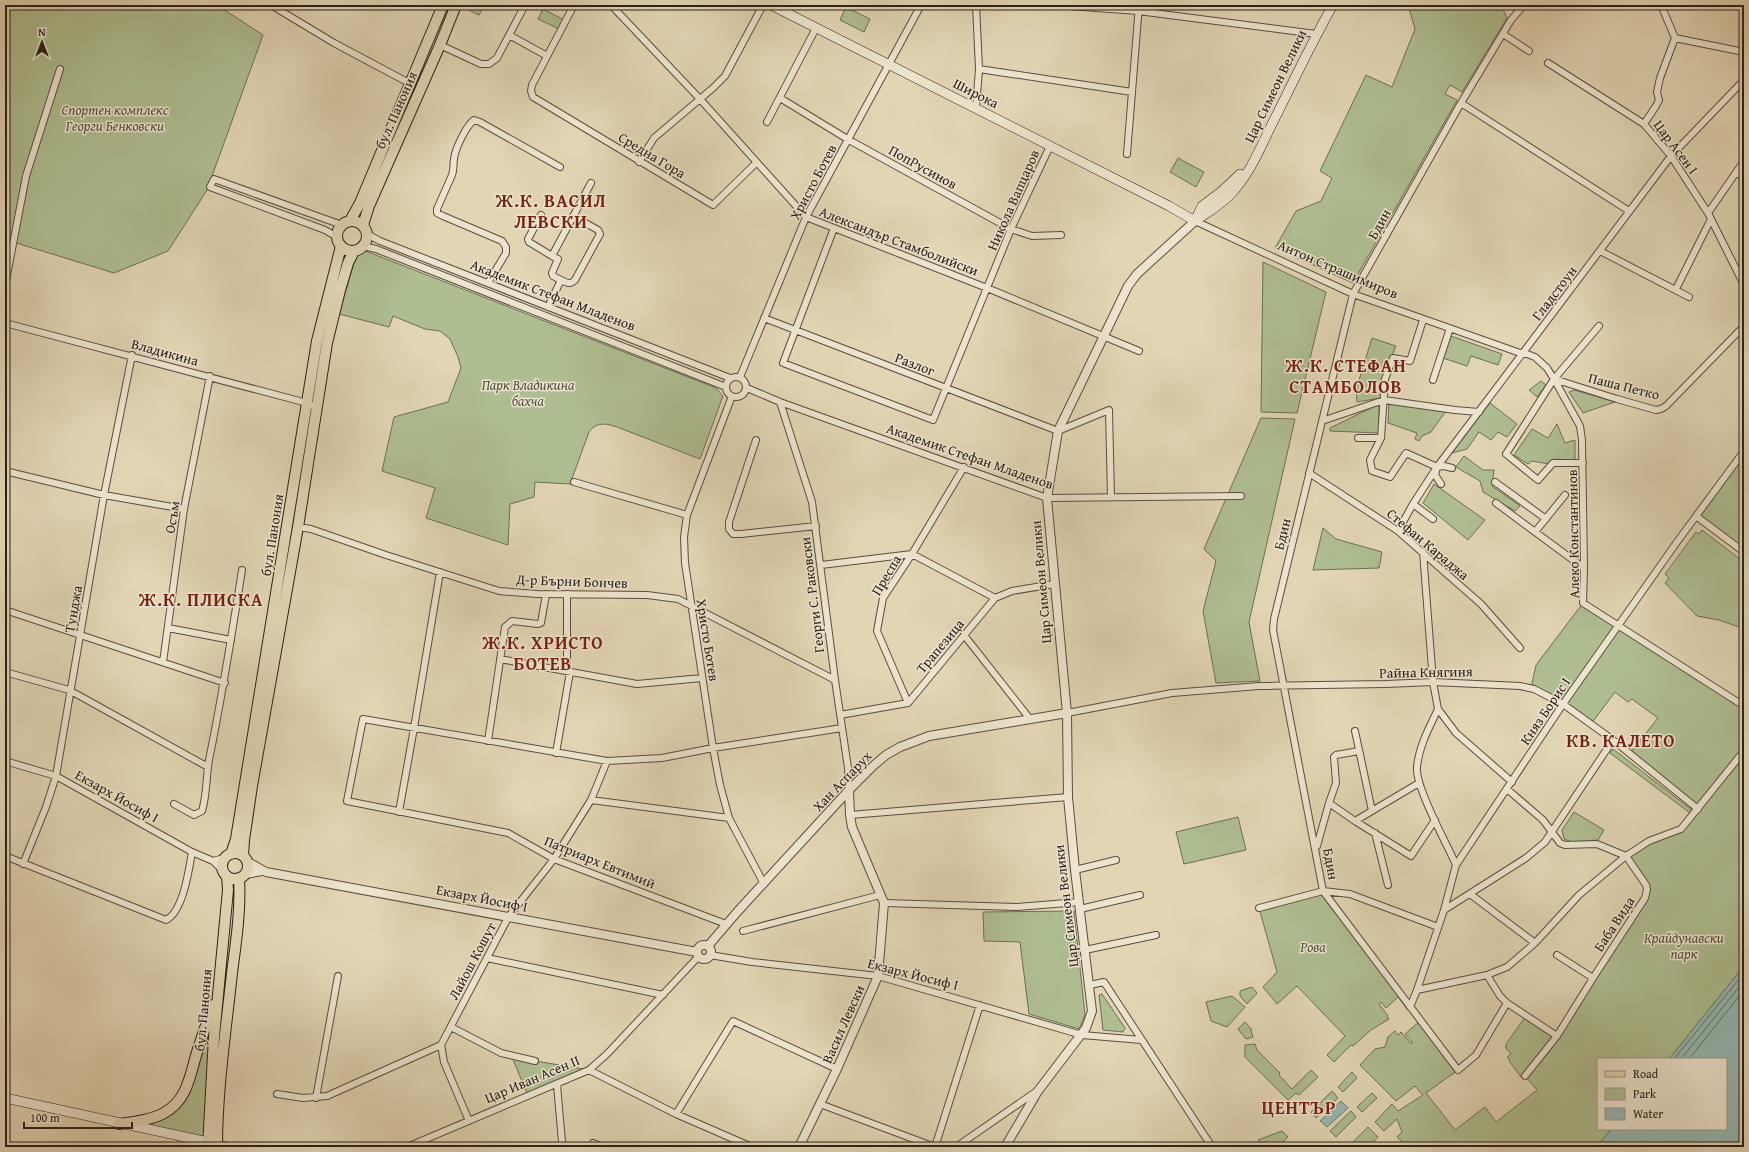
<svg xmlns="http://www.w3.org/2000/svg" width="1749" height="1152" font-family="'Gentium Book Plus',serif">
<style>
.green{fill:#aebe91;stroke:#6c6f56}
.water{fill:#95b8b2;stroke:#6b7b75}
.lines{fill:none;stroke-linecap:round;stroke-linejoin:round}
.shore{stroke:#606c66;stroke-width:1}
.minor-casing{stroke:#594d40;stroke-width:8}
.tertiary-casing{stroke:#594d40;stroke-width:10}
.secondary-casing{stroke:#2b201a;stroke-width:10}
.primary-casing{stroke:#2b201a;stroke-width:12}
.minor{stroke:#ece4ce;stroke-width:6}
.tertiary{stroke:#ece4ce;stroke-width:8}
.secondary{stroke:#ece4ce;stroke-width:9}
.primary{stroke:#e2d5b4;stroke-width:10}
.labels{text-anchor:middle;stroke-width:3;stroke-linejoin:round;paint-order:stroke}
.street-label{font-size:14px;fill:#2b201a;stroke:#ece4ce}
.park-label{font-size:14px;font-style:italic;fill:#524f3e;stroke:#ece4ce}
.district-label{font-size:18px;font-weight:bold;letter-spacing:1px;fill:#7a1f14;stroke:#ece4ce}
</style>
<rect width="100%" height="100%" fill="#e2d5b4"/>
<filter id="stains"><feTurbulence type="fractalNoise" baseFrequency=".005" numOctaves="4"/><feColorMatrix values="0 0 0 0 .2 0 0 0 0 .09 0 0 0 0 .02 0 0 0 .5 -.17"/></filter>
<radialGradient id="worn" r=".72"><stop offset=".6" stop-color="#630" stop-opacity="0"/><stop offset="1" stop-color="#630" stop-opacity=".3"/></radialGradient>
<path class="green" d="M5,5H217L263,35L207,190L168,251L114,273L13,242L9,262L5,260Z
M458,5H484L479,15Z
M1408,5H1501L1507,18L1462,92L1450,85L1445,94L1457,100L1353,283L1275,248L1296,211L1321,201L1332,178L1320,171L1366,75L1392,87L1415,29Z
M846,7L870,19L864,32L840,20Z
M543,9L564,20L559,29L538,19Z
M1178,158L1204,172L1196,187L1170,172Z
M363,250L716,388L723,396L700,459L617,427C605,423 596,422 589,432L570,484L535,482L534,497L510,504L508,545L426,518L435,488L382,471L394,417L448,402L461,368L458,357L450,339L440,331L425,329L393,316L389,327L339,314L357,253Z
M1263,262L1326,292L1297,413L1261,412Z
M1451,336L1502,354L1498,365L1471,356L1467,366L1443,358Z
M1372,338L1396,346L1384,374L1380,398L1357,402L1356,390Z
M1541,381L1546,385L1537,397L1529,390Z
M1574,390L1615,402L1583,413L1569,392Z
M1389,403L1446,411L1431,432L1422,436L1419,441L1415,439L1417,433L1388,423Z
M1490,403L1517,424L1507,437L1498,432L1491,440L1479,432L1467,449L1452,453Z
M1379,404V433L1330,431V428Z
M1261,418L1295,419L1249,622L1260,681L1216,683L1203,611L1216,561L1204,549Z
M1557,424L1565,443L1575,440V461L1556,459L1549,464L1532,461L1528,464L1514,455L1532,429L1548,438Z
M1744,451V552L1696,516Z
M1464,456L1483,470H1494L1492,486L1520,506L1515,511L1483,492L1480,481L1456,467Z
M1434,484L1485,520L1468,540L1423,503Z
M1323,528L1336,539L1382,552L1379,568L1313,570Z
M1702,530L1744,562V625L1742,628L1719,620L1697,616L1665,583L1669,578L1665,574L1696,532L1699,534Z
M1583,603L1744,706V966L1669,1059H1598V1129H1611L1597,1147H1407L1397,1137L1402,1132L1397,1119L1384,1131L1375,1122L1392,1104L1398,1111L1423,1095L1415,1086L1396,1101L1360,1065L1375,1049L1385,1047L1388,1037L1395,1031L1398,1035L1401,1032L1411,1044L1412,1042L1405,1034L1420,1021L1458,1070L1426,1093L1455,1130L1485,1107L1496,1122L1537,1090L1525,1076L1521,1077L1509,1061L1510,1060L1507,1057L1511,1054L1505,1047L1507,1046L1506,1044L1526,1016L1557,1036L1647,889L1626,856L1642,845L1677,831L1698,809L1630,753L1658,718L1632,699L1628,702L1615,692L1591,724L1531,688L1536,665Z
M1613,749L1692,810L1690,813L1610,753Z
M1574,812L1604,830L1598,840L1572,842L1564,839L1562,830Z
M1238,817L1246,850L1184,864L1176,832Z
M1323,891L1411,1008L1408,1010L1398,997L1386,1008L1381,1002L1379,1004L1388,1016L1387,1017L1389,1019L1371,1030L1353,1046L1351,1045L1334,1062L1327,1055L1345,1036L1297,986L1277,1004L1263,987L1277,972L1259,908Z
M1074,911L1085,1015L1079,1029L1029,1014L1020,942L984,941L983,912Z
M1252,987L1257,993L1247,1004L1240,996V991Z
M218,990L208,1142L119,1124L141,1120L180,1098Z
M1102,994L1125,1028L1123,1032L1103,1030L1099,995Z
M1232,996L1245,1007L1227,1027L1211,1021L1206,1002Z
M1245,1022L1252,1030L1251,1031L1253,1037L1246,1039L1238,1029Z
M1255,1044L1257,1050L1280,1073L1279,1075L1292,1089L1311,1070L1318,1077L1299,1095L1296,1093L1288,1100L1245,1057V1045Z
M512,1057L589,1070L528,1096Z
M1352,1072L1357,1078L1343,1092L1338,1087Z
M1332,1091L1338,1098L1316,1118L1311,1112Z
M1372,1093L1377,1098L1362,1112L1357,1107Z
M1351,1111L1356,1117L1336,1137L1330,1131Z
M1368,1127L1378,1137L1368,1147H1348Z
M1282,1131L1288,1137L1278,1147H1265L1258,1140Z"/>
<path class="water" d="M1744,966V1147H1597L1611,1129H1726V1059H1669Z
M1341,1101L1348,1108L1327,1127L1320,1121Z"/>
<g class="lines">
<path class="shore" d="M1674,1059L1744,973
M1681,1059L1744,981
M1689,1059L1744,990"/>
<defs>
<path id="minor" d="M271,5L334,43L411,84
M574,5L532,85L531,91L533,97L713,205L756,163
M611,5L700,99L806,217L987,288L1139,351
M1055,5L1138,11L1316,34
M1741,5L1744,13
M1503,34L1529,51
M509,35L547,56
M1675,38L1744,52
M440,45L481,64H489L497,58L525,5
M1548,63L1644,124L1671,156L1708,213L1744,285
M979,69L1132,92
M780,98L849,140L1011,229L1032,236L1061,235
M1461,103L1629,211
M976,108L979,69L976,5
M767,122L816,28
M1644,124L1656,106L1659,100L1657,92L1660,78L1675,38L1661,5
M1127,154L1139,5
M639,162L654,138L713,88L725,76L763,5
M1736,173L1744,177
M1708,213L1744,161
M541,215L528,239L529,242L552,256
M1195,221L1353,294L1523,354H1527L1535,357L1547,368L1554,379L1617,399L1656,410L1661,409L1666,406L1744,326
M834,228L783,363L933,420L1011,229L1050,146
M367,234L380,241L730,378
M337,237L325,230L210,187L214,179L342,225
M363,246L376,249L726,387
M1600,251L1689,297
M561,280C567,283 570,285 575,280L600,234L598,230L573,216
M488,283L506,253V247L502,241L443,216L437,213V209L452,175C454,170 453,165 454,159C455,149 466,126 474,120L480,122L560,167
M5,286L26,176L60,69
M1676,289L1711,219
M548,307L561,280L553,276L552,273L558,259L552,256L591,183
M764,318L1058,431L1109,410L1111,498
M5,323L307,403L317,408
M726 387a10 10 0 1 1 20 0a10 10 0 1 1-20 0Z
M740,377L806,217L921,5
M1554,379L1580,426L1582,440L1584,568L1583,603L1744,706
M1433,380L1450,328
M747,388L780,402L1047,498L1241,496
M732,396L687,515L684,537L685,563L713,748L720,785L729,818L764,884
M780,402L812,502L835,680L848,768L849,790
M1322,421L1384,400L1455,410L1479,412
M1358,438H1381L1385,379L1393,358L1410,361L1423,320
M1381,438L1370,460L1372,471L1390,477L1406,453L1437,467L1435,475L1441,484
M756,440L729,522V529L733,534H741L816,526
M1583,463H1553L1538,480L1506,454L1554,379L1599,326
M1437,467L1444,466L1452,468
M5,471L104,495L184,509
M1309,473L1398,531L1481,604L1520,648
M574,482L687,515
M1495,482L1546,519
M1496,503L1584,568
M1413,504L1433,519
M1696,516L1744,552
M298,527L311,529L386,555L499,591L537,594L647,595L678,599L835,680
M1398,531L1413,504L1437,467L1671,156L1744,80
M1535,532L1565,495
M1423,552L1433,682L1438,709L1456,733L1512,782
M821,565L912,554L995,598
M5,610L225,683
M168,628L231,640
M964,635L1030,719
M500,659L637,684L702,678
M163,662L184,509L210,376
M567,671V594
M5,672L69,690L208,767
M908,703L877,631L883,598L912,554L964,467
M1438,709C1429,728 1419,746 1417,767C1415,787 1447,844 1456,865
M1067,713L1172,693L1259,686L1386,684L1433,682L1520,686L1534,689L1563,704L1613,740L1698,809
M840,715L908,703L995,598L1012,591L1054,584
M1355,731L1372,811
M488,741L505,627L512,621L538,624L541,623L546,594
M556,753L570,672
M5,761L56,776L192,852L213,861L222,870
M591,800L729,818
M1329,803L1336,783L1334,757L1336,755L1359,751
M174,804L194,815L202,811C207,795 206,777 209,760C222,697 232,634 242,570
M399,812L414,728L440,572
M850,815L1068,797
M1355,821L1419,783
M1375,833L1388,885
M1317,846L1329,803L1355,821L1411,856L1435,820
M5,856L166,920C183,912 189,870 192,852
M213,861L224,858
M23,864L46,807L56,776L104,495L132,355
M1075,870L1116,860
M1470,894L1535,943
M884,903L1017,907L1079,902
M1259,908L1323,891L1350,894L1438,927
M1080,909L1140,895
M1444,910L1526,858L1545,842L1613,740
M726,924L554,859L508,833L347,801L363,719L607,761L662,758L713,748L842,728
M743,931L880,895
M1085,950L1156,935
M710,955L752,962L878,976L1082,1035L1141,1040
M1557,955L1593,978
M487,958L663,995
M1487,975L1500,996L1507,1003L1557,1036
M1090,985L1104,982L1212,1147
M1417,990L1487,975L1507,967L1535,943L1579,895L1626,856L1597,844L1565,845L1560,843L1543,820L1507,789
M1507,1003L1476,1055L1458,1070L1323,891L1273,630L1274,619L1353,294L1461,103L1511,20L1524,5
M1410,1007L1417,990L1444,910L1456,865L1563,704L1677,542L1744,451
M451,1027L501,1053L535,1061
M589,1070L676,1114L752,1147
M1525,1076L1557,1036L1593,978L1645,898L1647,889L1646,885L1626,856L1649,841L1681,829L1744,751
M557,1085L562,1142
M277,1094L303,1098L327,1096L441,1045
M316,1098L338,976
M820,1104L935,1147
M676,1114L733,1021L837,1069
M469,1121L444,1062L441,1045L509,916L554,859L591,800L607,761
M215,1143L231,1147
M593,1143L603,1147
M407,1147L589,1070L607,1054L699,956
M935,1147L980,1005
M956,1147L1037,1091
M1068,1147L1085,1146L1147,1147"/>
<path id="tertiary" d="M248,862L266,872L697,952
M246,874L262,871
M697 952a7 7 0 1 1 14 0a7 7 0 1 1-14 0Z
M708,946L738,911L849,790L873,766L886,755L900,747L929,736L1067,713
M799,1147L837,1069L878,976L884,903L852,827L850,815L849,790
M1005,1147L1038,1091L1086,1028L1092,1011L1075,870L1068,797L1067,713L1047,498L1058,431L1128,286L1137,274L1195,221"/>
<path id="secondary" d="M771,5L1169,206L1195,221
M1195,221C1207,213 1219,206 1229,196C1248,177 1259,151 1270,128C1291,87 1310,45 1333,5
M1195,221L1202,206L1222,191L1240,174
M5,1098L208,1142"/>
<path id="primary" d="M350,221L360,203L443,5
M337 236a15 15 0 1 1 30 0a15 15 0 1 1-30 0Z
M363,225L369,206L440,45L456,5
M222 866a13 13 0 1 1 26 0a13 13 0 1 1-26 0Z
M231,854L236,839L317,341L341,246
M243,856L244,840L252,786L298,527L327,343L340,290L348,263L354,251
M119,1124C134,1122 151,1120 164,1113C189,1099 190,1073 198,1049C203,1034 208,1019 213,1005
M208,1147L214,1037L228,890L227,876
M217,1147C217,1089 226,1030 232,973C236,942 241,910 239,878"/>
</defs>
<use href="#minor" class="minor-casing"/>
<use href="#tertiary" class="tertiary-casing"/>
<use href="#secondary" class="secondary-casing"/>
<use href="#primary" class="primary-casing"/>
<use href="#minor" class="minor"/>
<use href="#tertiary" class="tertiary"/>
<use href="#secondary" class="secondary"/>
<use href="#primary" class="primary"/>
</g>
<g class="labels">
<g class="street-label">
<text transform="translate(1275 86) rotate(-64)" y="5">Цар Симеон Велики</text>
<text transform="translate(976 93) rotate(27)" y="5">Широка</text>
<text transform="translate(396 110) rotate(-66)" y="5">бул. Панония</text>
<text transform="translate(1676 147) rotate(53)" y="5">Цар Асен I</text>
<text transform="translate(652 155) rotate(31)" y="5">Средна Гора</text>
<text transform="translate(923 167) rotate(29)" y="5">ПопРусинов</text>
<text transform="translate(813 182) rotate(-62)" y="5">Христо Ботев</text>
<text transform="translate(1013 200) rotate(-66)" y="5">Никола Вапцаров</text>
<text transform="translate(1379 224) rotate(-61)" y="5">Бдин</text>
<text transform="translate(899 241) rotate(21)" y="5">Александър Стамболийски</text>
<text transform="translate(1338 269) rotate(23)" y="5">Антон Страшимиров</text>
<text transform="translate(1554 293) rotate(-53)" y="5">Гладстоун</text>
<text transform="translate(553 295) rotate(21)" y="5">Академик Стефан Младенов</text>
<text transform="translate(165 352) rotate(15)" y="5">Владикина</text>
<text transform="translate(915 364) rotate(21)" y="5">Разлог</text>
<text transform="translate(1624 386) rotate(14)" y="5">Паша Петко</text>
<text transform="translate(970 456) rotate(19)" y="5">Академик Стефан Младенов</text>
<text transform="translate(172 517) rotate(-81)" y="5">Осъм</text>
<text transform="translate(1282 534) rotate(-76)" y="5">Бдин</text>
<text transform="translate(1573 534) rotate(-91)" y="5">Алеко Константинов</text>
<text transform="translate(272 535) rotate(-81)" y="5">бул. Панония</text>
<text transform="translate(1428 544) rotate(40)" y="5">Стефан Караджа</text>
<text transform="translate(886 575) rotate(-59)" y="5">Преспа</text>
<text transform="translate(572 581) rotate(2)" y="5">Д-р Бърни Бончев</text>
<text transform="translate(1041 582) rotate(-95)" y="5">Цар Симеон Велики</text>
<text transform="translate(812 595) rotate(-97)" y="5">Георги С. Раковски</text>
<text transform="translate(73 609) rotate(-80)" y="5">Тунджа</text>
<text transform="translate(708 640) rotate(81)" y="5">Христо Ботев</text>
<text transform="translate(940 646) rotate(-50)" y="5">Трапезица</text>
<text transform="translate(1426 672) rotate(-1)" y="5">Райна Княгиня</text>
<text transform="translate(1545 711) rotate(-56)" y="5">Княз Борис I</text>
<text transform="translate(842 781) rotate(-46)" y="5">Хан Аспарух</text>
<text transform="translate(117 796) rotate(29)" y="5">Екзарх Йосиф I</text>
<text transform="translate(600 862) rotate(22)" y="5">Патриарх Евтимий</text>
<text transform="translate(1331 864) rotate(80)" y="5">Бдин</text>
<text transform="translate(482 898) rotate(11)" y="5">Екзарх Йосиф I</text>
<text transform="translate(1066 906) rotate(-97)" y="5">Цар Симеон Велики</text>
<text transform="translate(1614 924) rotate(-57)" y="5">Баба Вида</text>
<text transform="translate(472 961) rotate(-62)" y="5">Лайош Кошут</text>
<text transform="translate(913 974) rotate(14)" y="5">Екзарх Йосиф I</text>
<text transform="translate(203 1010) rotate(-85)" y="5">бул. Панония</text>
<text transform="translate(843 1024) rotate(-66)" y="5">Васил Левски</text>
<text transform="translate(532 1079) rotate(-23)" y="5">Цар Иван Асен II</text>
</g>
<g class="park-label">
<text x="115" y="115">Спортен комплекс<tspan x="115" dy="16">Георги Бенковски</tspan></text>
<text x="528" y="390">Парк Владикина<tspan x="528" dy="16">бахча</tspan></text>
<text x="1684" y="943">Крайдунавски<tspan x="1684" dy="16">парк</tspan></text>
<text x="1313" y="952">Рова</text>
</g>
<g class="district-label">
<text x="551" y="207">Ж.К. ВАСИЛ<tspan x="551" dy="21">ЛЕВСКИ</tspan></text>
<text x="1346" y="372">Ж.К. СТЕФАН<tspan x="1346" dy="21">СТАМБОЛОВ</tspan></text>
<text x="201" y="606">Ж.К. ПЛИСКА</text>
<text x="543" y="649">Ж.К. ХРИСТО<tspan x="543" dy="21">БОТЕВ</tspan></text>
<text x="1621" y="747">КВ. КАЛЕТО</text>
<text x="1299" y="1114">ЦЕНТЪР</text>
</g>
</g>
<rect width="1749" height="1152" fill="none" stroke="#e2d5b4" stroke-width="20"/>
<rect x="6" y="6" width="1737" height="1140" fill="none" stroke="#2b201a" stroke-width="2"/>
<rect x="10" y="10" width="1729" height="1132" fill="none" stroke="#2b201a"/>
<rect x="1597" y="1058" width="130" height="72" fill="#ece4ce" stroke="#9f9686"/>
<rect x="1605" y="1071" width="20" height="6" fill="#e2d5b4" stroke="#9f9686"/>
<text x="1633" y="1078" font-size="12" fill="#2b201a">Road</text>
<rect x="1605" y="1088" width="20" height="12" fill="#aebe91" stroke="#9f9686"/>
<text x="1633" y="1098" font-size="12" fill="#2b201a">Park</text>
<rect x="1605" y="1108" width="20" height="12" fill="#95b8b2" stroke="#9f9686"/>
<text x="1633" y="1118" font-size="12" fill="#2b201a">Water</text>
<g transform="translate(42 42)" stroke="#ece4ce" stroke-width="3" paint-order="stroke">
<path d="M0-3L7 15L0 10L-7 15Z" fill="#2b201a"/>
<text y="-6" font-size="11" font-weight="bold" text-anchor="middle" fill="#2b201a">N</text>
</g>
<path d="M24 1122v6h108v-6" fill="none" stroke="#2b201a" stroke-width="2"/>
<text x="30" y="1122" font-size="12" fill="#2b201a" stroke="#ece4ce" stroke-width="3" paint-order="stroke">100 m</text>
<rect width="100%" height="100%" filter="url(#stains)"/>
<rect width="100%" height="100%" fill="url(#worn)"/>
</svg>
